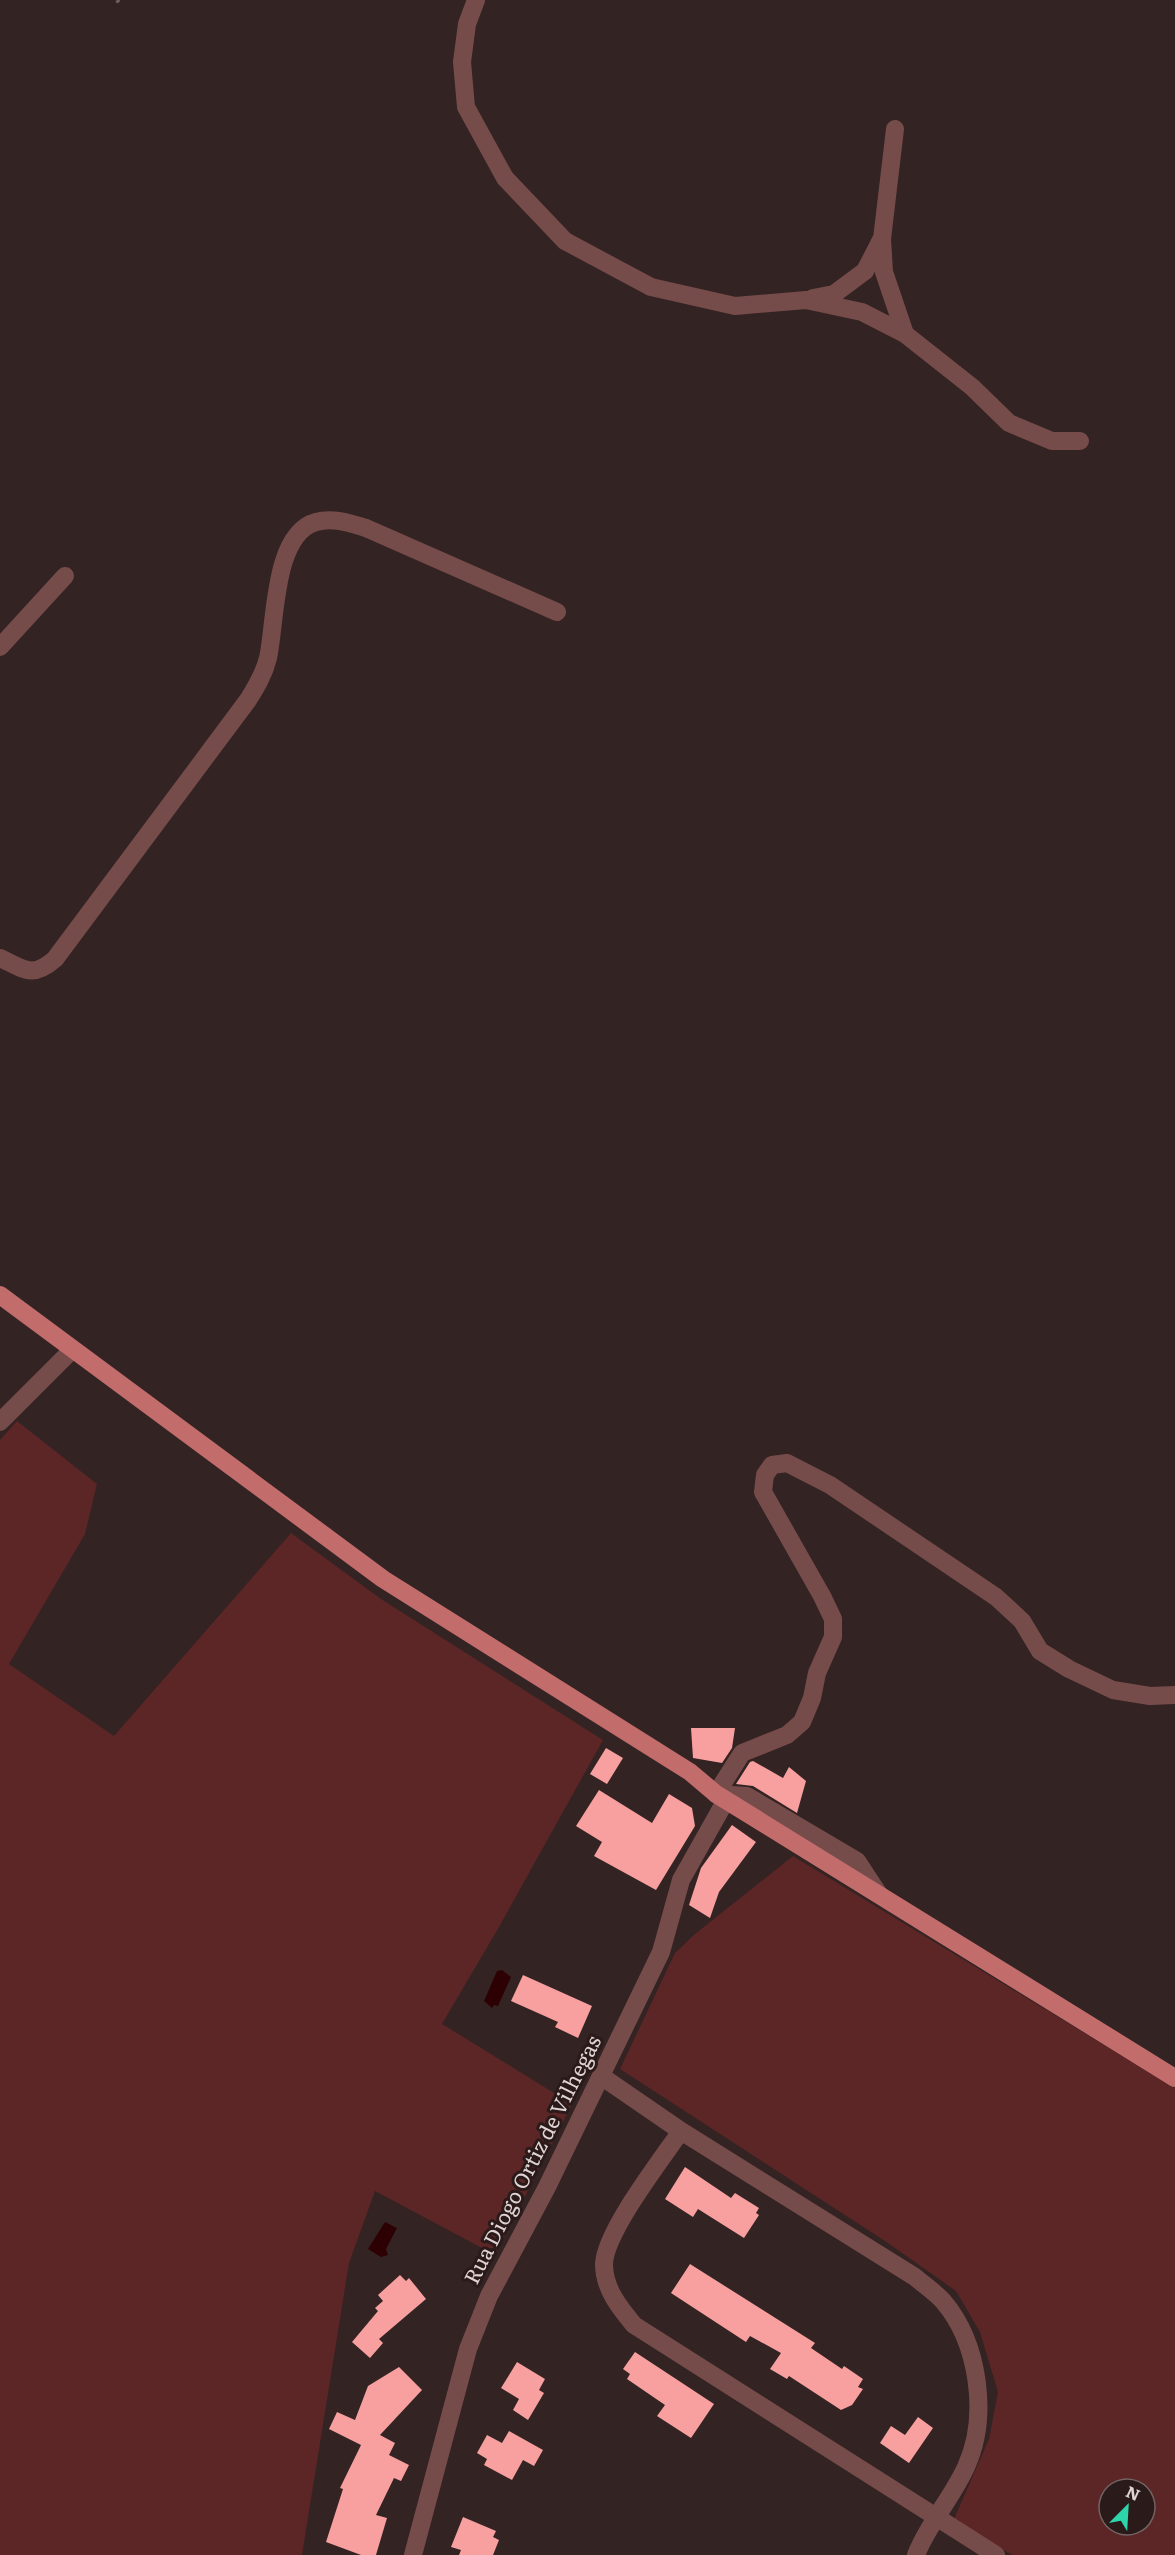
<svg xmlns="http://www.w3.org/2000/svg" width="1175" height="2555" font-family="Literata,serif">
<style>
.green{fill:#5c2526;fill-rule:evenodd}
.water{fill:#2d0004}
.building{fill:#f7a09f}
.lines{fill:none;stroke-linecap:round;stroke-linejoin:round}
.path{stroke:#6f6060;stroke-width:4;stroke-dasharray:3 4.5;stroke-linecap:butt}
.minor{stroke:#764c4b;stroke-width:18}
.major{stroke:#c26c6c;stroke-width:18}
.labels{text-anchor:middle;stroke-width:6;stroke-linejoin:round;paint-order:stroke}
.street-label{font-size:21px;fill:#dfd3d3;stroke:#2a1a19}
</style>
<rect width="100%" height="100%" fill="#342323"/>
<path class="green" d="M17,1421L97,1484L85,1534L9,1664L114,1736L291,1533L381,1599L603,1740L499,1927L442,2024L572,2104L495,2255L375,2191L349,2263L302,2555H0V1440Z
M793,1856L1175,2088V2555H1012L954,2519L989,2439L998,2392L980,2332L956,2291L885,2241L620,2069L675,1953L695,1934ZM1109,2489H1145V2525H1109Z"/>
<path class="water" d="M502,1970L511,1977L498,2006L494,2005L492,2008L484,2001L497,1971Z
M385,2222L397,2228L386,2249L388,2255L381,2257L368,2249Z"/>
<path class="building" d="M691,1728H735L732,1748L722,1763L693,1758Z
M606,1748L623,1758L607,1784L590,1774Z
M753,1761L783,1778L789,1767L806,1781L797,1813L753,1786L736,1784L750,1762Z
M599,1790L652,1823L669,1794L692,1808L695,1826L656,1890L594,1856L602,1842L576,1826Z
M732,1825L756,1842L719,1892L710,1918L689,1905L701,1868Z
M523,1975L592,2006L578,2038L555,2027L558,2022L511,2001Z
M685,2167L731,2198L735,2193L759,2208L756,2213L759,2215L744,2238L698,2209L693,2217L665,2199Z
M690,2264L815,2343L811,2348L842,2369L844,2366L863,2379L858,2387L863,2389L852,2405L841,2410L789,2376L787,2379L770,2369L781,2353L750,2336L746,2342L671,2293Z
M400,2275L406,2281L409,2278L426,2299L379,2339L383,2343L370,2358L352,2342L378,2311L375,2308L383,2301L378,2295Z
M635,2352L714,2404L691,2438L657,2416L665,2405L627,2379L630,2374L623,2369Z
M517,2362L545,2379L539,2390L544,2393L528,2420L513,2410L519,2399L501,2388Z
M399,2367L422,2390L380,2435L395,2443L389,2455L409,2465L401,2481L394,2478L376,2515L387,2518L376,2555H361L326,2542L343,2489L340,2488L361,2445L329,2429L337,2412L355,2420L368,2386Z
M918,2417L933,2428L909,2463L880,2443L891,2426L905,2435Z
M509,2431L543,2450L534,2466L523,2460L512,2480L484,2465L487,2459L477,2453L487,2435L502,2443Z
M463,2517L496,2531L493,2537L499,2540L493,2555H459L461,2550L451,2547Z"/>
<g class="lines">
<path class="path" d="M117,0L120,4"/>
<path class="minor" d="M476,0L467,24L462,62L466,107L505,178L565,241L651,287L735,306L806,300L862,312L905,334L972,387L1009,423L1052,441H1080
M895,129L882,239L884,272L905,334
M813,298L834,294L865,271L881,240
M0,647L65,576
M0,958C24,969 32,979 55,959L248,700C257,686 264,674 268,658C276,622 273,534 316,522C333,517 349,523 366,528L557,612
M0,1422L72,1350
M716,1794L742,1753L787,1735L802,1722L812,1698L817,1673L833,1637V1619L822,1596L763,1492L765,1475L772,1465L787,1463L830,1485L996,1597L1022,1621L1040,1651L1069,1669L1113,1690L1150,1696L1175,1695
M716,1794L747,1796L857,1861L878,1893
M601,2076L681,2131L915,2277C924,2285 935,2292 943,2301C979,2343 989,2417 966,2467C952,2498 928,2524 916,2555
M681,2131C661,2160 605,2232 604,2264C604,2289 620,2308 634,2325L996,2555
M413,2555L468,2349L489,2296L547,2187L661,1952L681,1880L726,1800"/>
<path class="major" d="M0,1295L383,1579L690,1772L716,1794L1175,2078"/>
</g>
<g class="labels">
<g class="street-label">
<text transform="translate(533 2160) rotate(-63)" y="7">Rua Diogo Ortiz de Vilhegas</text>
</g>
</g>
<g transform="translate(1127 2507) rotate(24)"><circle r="28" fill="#2a1a19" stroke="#726463" stroke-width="1.5"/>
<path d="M0-4.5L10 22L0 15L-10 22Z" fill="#2dd5ab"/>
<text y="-9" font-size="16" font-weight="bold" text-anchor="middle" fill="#dfd3d3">N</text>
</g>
</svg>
